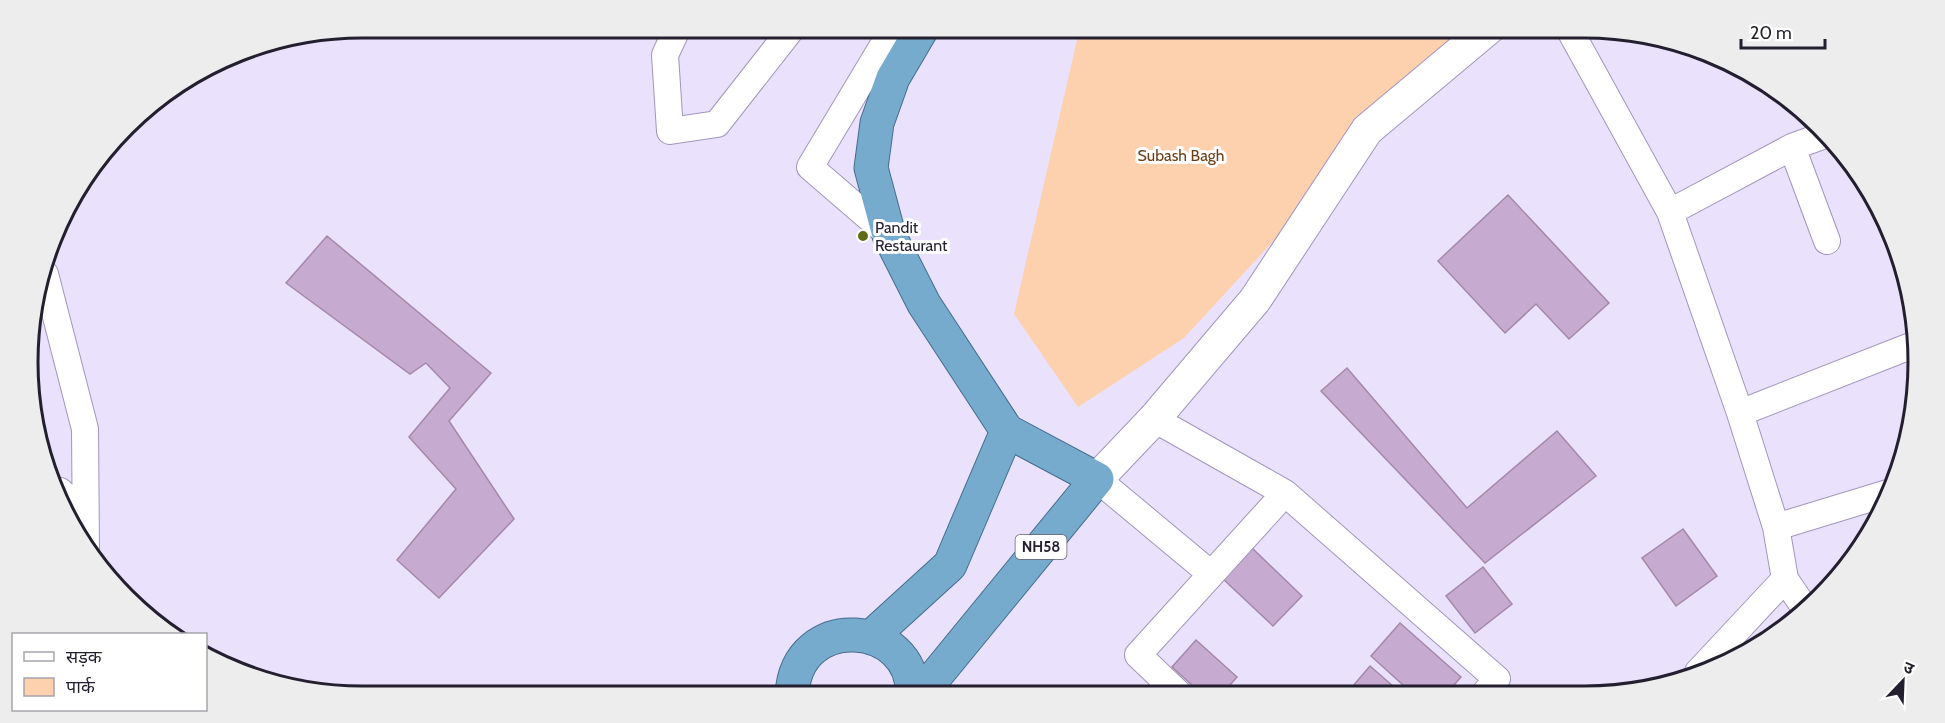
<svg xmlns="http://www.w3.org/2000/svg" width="1945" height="723" font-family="Cabin,'Noto Sans Devanagari',sans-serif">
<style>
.green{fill:#fdd0ae}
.building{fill:#c7aacf;stroke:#a488ac;stroke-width:1.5}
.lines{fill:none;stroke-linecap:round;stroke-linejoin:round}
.minor-casing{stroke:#a295bf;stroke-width:28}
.tertiary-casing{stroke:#a295bf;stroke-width:34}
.trunk-casing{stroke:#446c8e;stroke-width:35}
.minor{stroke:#fff;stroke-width:26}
.tertiary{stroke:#fff;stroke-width:32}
.trunk{stroke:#77abce;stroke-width:33}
.poi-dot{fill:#5e6c15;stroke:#fff;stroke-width:2}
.labels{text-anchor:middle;stroke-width:6;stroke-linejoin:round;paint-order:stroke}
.shield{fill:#fff;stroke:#66626d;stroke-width:1.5}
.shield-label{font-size:15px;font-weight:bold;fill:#241f2f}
.park-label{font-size:16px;fill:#6d3f17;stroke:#fff}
.poi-label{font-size:16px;fill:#241f2f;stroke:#fff;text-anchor:start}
.rim{fill:none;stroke:#241f2f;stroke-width:3}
</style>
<rect width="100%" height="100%" fill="#eae2fd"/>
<path class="green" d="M1080,27H1476L1303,209L1184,338L1078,407L1014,314Z"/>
<path class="building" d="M1508,195L1609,303L1569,339L1536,304L1505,333L1438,261Z
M327,236L491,373L449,421L514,519L439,598L397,560L456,489L409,437L450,388L426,363L410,374L286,283Z
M1347,368L1467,508L1557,431L1596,476L1485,563L1321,391Z
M1683,529L1717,576L1676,606L1642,558Z
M1251,547L1302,596L1273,626L1222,578Z
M1483,567L1512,604L1475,633L1446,596Z
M1400,623L1461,677L1446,694H1413L1371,656Z
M1196,640L1237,677L1222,694H1202L1172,667Z
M1370,666L1402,694H1346Z"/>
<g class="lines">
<defs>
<path id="minor" d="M678,27L665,55L670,131L717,124L793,27
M1568,27L1670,212L1740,413L1776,527L1785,579L1806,610
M1792,147L1827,241
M1670,212L1792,147L1822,136
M889,235L810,167L894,27
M45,274L85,429L86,550
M1740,413L1913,345
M1154,419L1285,493L1497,679L1485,693
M1097,479L1211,574
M60,491L85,514
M1776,527L1888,493
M1698,672L1785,579
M1179,694L1138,655L1285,493"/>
<path id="tertiary" d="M1097,479L1154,419L1255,300L1367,130L1490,27"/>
<path id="trunk" d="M871,637L950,565L1007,431
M792,695C796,609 916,621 912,695
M920,695L1097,479L1007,431L924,304L889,235L871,168L877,123L893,78L923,27"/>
</defs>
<use href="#minor" class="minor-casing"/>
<use href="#tertiary" class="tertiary-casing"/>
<use href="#trunk" class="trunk-casing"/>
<use href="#minor" class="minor"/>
<use href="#tertiary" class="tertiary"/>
<use href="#trunk" class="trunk"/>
</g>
<circle class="poi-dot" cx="863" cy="236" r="6"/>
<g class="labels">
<rect class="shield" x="1015.5" y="535" width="51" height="24" rx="4.5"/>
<g class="shield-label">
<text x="1041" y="552">NH58</text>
</g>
<g class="park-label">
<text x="1181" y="161">Subash Bagh</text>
</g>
<g class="poi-label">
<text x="875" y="233">Pandit<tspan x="875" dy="18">Restaurant</tspan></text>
</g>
</g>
<path d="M0 0H1945V723H0ZM362 38H1584A324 324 0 0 1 1908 362V362A324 324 0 0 1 1584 686H362A324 324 0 0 1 38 362V362A324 324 0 0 1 362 38Z" fill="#ededee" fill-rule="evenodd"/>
<path class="rim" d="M362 38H1584A324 324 0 0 1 1908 362V362A324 324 0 0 1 1584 686H362A324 324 0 0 1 38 362V362A324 324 0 0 1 362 38Z"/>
<rect x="12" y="633" width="195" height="78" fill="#ffffff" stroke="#a7a5ac" stroke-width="1.5"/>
<rect x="24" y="652" width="30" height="9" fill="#ffffff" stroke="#a7a5ac" stroke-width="1.5"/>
<text x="66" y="663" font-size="18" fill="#241f2f">सड़क</text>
<rect x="24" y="678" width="30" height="18" fill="#fdd0ae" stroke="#a7a5ac" stroke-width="1.5"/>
<text x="66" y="693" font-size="18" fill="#241f2f">पार्क</text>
<g transform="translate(1903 681) rotate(23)" stroke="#ffffff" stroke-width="4.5" paint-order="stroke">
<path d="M0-4.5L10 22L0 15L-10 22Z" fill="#241f2f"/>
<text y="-9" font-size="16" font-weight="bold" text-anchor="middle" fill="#241f2f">उ</text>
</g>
<path d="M1741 39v9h84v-9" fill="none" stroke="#241f2f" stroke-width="3"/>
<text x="1750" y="39" font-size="18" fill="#241f2f" stroke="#ffffff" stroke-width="4.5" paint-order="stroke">20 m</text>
</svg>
